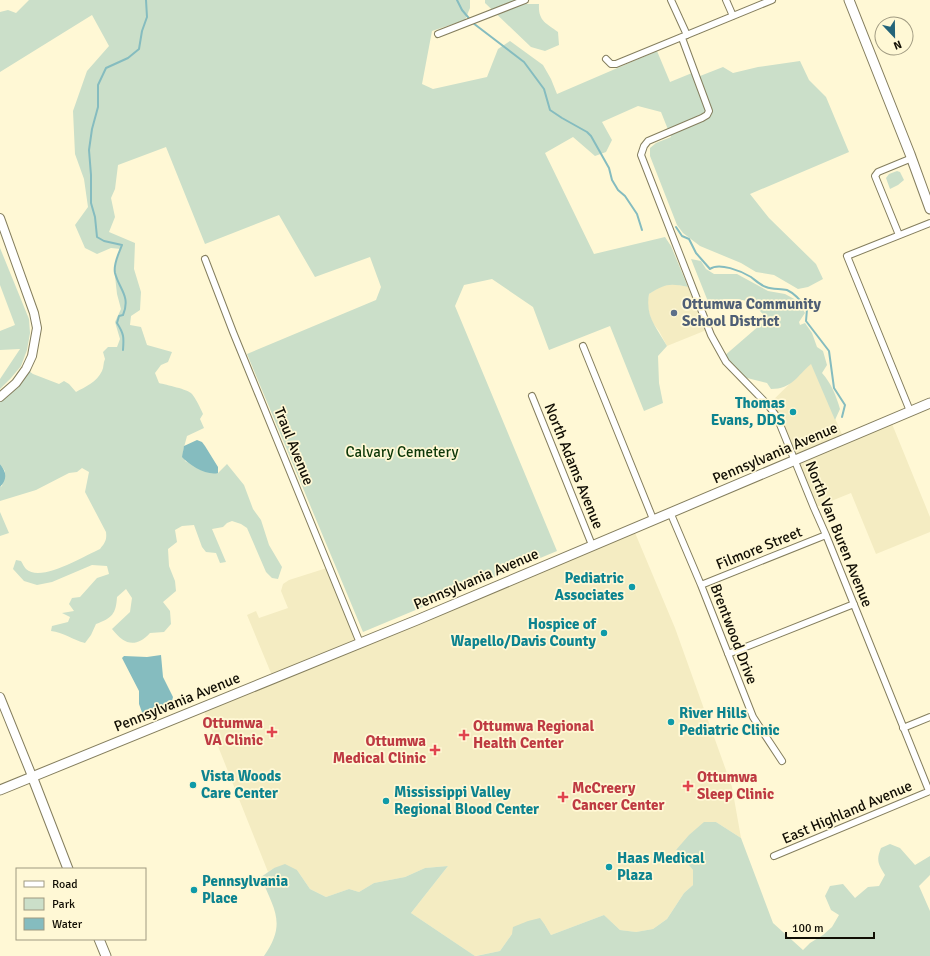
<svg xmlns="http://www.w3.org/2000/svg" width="930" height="956" font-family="Signika,sans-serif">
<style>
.built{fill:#f4ecc2}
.green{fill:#cbdfc9}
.water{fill:#85bcbf}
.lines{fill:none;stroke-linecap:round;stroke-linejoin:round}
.stream{stroke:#85bcbf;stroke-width:2}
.minor-casing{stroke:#847e5e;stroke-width:8}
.tertiary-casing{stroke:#847e5e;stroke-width:10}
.secondary-casing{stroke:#847e5e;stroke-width:11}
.minor{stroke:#fff;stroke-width:6}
.tertiary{stroke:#fff;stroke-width:8}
.secondary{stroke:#fff;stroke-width:9}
.service-dot{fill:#5c6f8a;stroke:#fff8d5;stroke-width:1.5}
.culture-dot{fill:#0f9aa8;stroke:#fff8d5;stroke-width:1.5}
.health-dot{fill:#e0444e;stroke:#fff8d5;stroke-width:1.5}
.labels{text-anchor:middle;stroke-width:3.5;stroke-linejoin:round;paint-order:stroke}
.service-label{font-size:15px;font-weight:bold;fill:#4e5e75;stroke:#fff8d5;text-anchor:start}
.culture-label{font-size:15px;font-weight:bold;fill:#0d838f;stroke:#fff8d5;text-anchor:start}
.street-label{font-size:15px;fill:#110e04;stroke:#fff8d5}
.park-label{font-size:15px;fill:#0b3607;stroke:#fff8d5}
.health-label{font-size:15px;font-weight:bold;fill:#be3a42;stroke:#fff8d5;text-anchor:start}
</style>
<rect width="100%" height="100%" fill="#fff8d5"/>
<path class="built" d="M674,284L688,287L704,327L709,329L667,346L659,331L652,322L647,305L649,294L661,286Z
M811,363L844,439L890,419L930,517V532L876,554L851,493L814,508L795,460L768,405Z
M633,528L675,628L732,787L741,838L716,822L676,850L693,870V885L684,893L667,919L653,929L636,932L620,930L604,915L551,935L545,925L512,934L500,951L475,956L411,913L448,866L425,868L405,877L374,883L359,892L349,889L326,897L310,889L297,870L274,868L268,872L204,711Z
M330,567L360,643L273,678L247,615L256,611L259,618L288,608L281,591L283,584L289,580Z"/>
<path class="green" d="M29,0H470V8L465,20L432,31L422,84L433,89L487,77L498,49L510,41L543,65L551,79L557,94L657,51L670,82L692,73L695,78L723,67L733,73L758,67L800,61L809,80L826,97L849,152L750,194L769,218L816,264L823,279L808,287L798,289L774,275L756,272L741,263L700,246L683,233L677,225L650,156V148L656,143L671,137L661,112L638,106L602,122L612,140L606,152L595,156L573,137L545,153L594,254L665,237L671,246L688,287C669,283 665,284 649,294C645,317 657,328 667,346L658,356L659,383L663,403L644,411L610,326L549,350L533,307L492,279L464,285L455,306L557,551L363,632L247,354L376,300L381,287L370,257L315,277L279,215L205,244L166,147L118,165L115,189L111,198L115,217L109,232L135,243L134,269L141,292L140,310L131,316L130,325L141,327L147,345L172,352L168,362L161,365L155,373L159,383C166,385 188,389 192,394C196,399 200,407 203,414L200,419L204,428L187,436L183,451L185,461L193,465L218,473L227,464L244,485L253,509L261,520L269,545L282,567L278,579L272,578L266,572L247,528L241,524L232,521L227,523L223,527L212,529L226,562L220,563L216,553L206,552L202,547L194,525L182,526L175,530L177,542L168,549L169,566L175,581L176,591L163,602L170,611L171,624L164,632L150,633C135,649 124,644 112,629L130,612L132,598L126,589L117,597C116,614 112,618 96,624L91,635L85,643C73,640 63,632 51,631L52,626L68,622L70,617L62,613L74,611L69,604L72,598L80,597L97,578L109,574L107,566L92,565L52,582L37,585L24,581L13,569L16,560L21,561C23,564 24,567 26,569C41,583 84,556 100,549C105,543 107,540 106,532L85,492L89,472L82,468L77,472L69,473L36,490L0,501V487L2,486L5,471L0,464V397L26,369L33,374L59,384L64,381L69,384L76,392C85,387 97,382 102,371C104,367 103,363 105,359L103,352L108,347H117L120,339L115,322L121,309L117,294L114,267L121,249L111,248L97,254L85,248L75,225L88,207L84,179L75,154L73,111L87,71L109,46L92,15L0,72V12L8,10L16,13Z
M485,0H524L527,4H539C538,21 546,23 558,32L559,45L545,51L531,47L485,3Z
M897,171L900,172L904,180L898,185L890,189L886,178L889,174Z
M0,248L29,319L30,333L27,350L21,366L11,378L0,389V379L20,349L0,350V331L15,325L0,285Z
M691,259L701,261L706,269L714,274H737L768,291L785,294L798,301L805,313L799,322L800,325L805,323L812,333L817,347L823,351L827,365L822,373C831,383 836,395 840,409L835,420L811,364C797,376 792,389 771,389L767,383L739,376L723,357L767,319L752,302L737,299H724L709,304Z
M0,512L9,533L0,536Z
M704,822H716L741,838L773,923L803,950L810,943L823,935L832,927L839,915L831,910L825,896L830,886L843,884L855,898L868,887L879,886L885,875C878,864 876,860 881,848L890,844L900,848L915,865L930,856V875L919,886L930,911V956H476L500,951L512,934L513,927L528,921L540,918L545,925L551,935L604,915L620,930L636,932L653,929L667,919L684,893L693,885V870L676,850L689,835Z
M285,864L297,870L310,889L326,897L349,889L359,892L374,883L405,877L425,868L448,866L411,913L475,956H264C287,923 274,910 261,877L274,868Z"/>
<path class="water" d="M197,440L202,442L205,446L218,467V473C207,476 189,465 182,457L184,446Z
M0,464C7,473 7,479 0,487Z
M161,655L163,677L173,697L172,701H169L164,707L146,715H143L139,704V691L122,658L124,656L147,657Z"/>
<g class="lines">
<path class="stream" d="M457,0L462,10L473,23L524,62L544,89L550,110L562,118L587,132L591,136L609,168L612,180L618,190L625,196L637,214L642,230
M676,227L682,236L689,239L696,253L710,269C719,262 741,271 751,277C755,280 760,285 766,287C773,290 781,288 787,290C796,294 802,302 807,309L806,321L829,351L834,388L845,405L842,417
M123,350C124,337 124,334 117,323L119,316L123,315C131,296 119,289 115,273C113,264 119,253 122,245L104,241L97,237L95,217L91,203V175L89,150L92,129L98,107V85L106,68L128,58L139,49L142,31L147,17L146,0"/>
<defs>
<path id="minor" d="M671,0L687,35
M726,0L733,16
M438,34L525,0
M682,38L709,111L707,115L702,118L648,141L644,146L641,155L711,335L726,362L768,405L777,417L814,508L826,535L929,791
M606,59L611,64H616L772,0
M899,235L875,176L878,172L912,158
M205,259L233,332L360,643
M583,346L653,519
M532,396L592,545
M910,411L847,256L930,223
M670,512L701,585L753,717L782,761
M701,585L826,535
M728,654L854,604
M903,728L930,717
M774,856L930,791"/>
<path id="tertiary" d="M0,218L34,313L37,328L32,356L26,369L16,383L0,397
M0,697L32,776"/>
<path id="secondary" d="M849,0L910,154L930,209
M32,776L68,869
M0,790L417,620L930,403
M99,939L106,956"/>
</defs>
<use href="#minor" class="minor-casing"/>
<use href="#tertiary" class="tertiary-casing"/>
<use href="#secondary" class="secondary-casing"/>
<use href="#minor" class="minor"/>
<use href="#tertiary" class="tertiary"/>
<use href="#secondary" class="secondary"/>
</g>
<circle class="service-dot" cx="674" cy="313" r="4"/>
<g class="culture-dot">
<circle cx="793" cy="412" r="4"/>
<circle cx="632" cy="587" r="4"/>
<circle cx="604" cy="633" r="4"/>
<circle cx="671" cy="722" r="4"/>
<circle cx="193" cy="785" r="4"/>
<circle cx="386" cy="801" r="4"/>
<circle cx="609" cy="867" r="4"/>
<circle cx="194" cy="890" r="4"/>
</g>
<g class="health-dot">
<path d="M270 726h4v4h4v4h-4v4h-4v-4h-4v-4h4z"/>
<path d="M462 729h4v4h4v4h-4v4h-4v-4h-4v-4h4z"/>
<path d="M433 744h4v4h4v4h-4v4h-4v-4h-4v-4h4z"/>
<path d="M686 780h4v4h4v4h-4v4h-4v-4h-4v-4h4z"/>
<path d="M561 791h4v4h4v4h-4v4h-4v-4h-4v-4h4z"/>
</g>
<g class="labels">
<g class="service-label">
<text x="682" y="309">Ottumwa Community<tspan x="682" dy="17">School District</tspan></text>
</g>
<g class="culture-label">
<text x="785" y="408" text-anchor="end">Thomas<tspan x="785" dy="17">Evans, DDS</tspan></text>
<text x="624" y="583" text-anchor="end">Pediatric<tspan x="624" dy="17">Associates</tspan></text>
<text x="596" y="629" text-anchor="end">Hospice of<tspan x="596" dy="17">Wapello/Davis County</tspan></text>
<text x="679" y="718">River Hills<tspan x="679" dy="17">Pediatric Clinic</tspan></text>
<text x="201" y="781">Vista Woods<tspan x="201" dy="17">Care Center</tspan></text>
<text x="394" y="797">Mississippi Valley<tspan x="394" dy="17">Regional Blood Center</tspan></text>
<text x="617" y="863">Haas Medical<tspan x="617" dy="17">Plaza</tspan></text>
<text x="202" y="886">Pennsylvania<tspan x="202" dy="17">Place</tspan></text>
</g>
<g class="street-label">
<text transform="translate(294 446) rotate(68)" y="5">Traul Avenue</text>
<text transform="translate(775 453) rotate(-23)" y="5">Pennsylvania Avenue</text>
<text transform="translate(574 466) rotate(68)" y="5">North Adams Avenue</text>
<text transform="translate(839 534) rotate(68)" y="5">North Van Buren Avenue</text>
<text transform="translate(759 548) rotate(-22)" y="5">Filmore Street</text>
<text transform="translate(476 579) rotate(-23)" y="5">Pennsylvania Avenue</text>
<text transform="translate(734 634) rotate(69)" y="5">Brentwood Drive</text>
<text transform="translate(177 702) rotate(-22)" y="5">Pennsylvania Avenue</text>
<text transform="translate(847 812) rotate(-23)" y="5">East Highland Avenue</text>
</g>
<g class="park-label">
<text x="402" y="457">Calvary Cemetery</text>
</g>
<g class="health-label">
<text x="263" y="728" text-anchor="end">Ottumwa<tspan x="263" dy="17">VA Clinic</tspan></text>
<text x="473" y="731">Ottumwa Regional<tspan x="473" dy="17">Health Center</tspan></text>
<text x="426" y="746" text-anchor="end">Ottumwa<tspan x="426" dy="17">Medical Clinic</tspan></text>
<text x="697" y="782">Ottumwa<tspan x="697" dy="17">Sleep Clinic</tspan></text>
<text x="572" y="793">McCreery<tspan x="572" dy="17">Cancer Center</tspan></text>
</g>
</g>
<rect x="16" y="868" width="130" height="72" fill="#fff8d5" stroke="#a09a81"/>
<rect x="24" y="881" width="20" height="6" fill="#ffffff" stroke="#a09a81"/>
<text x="52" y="888" font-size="12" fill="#110e04">Road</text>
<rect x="24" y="898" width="20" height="12" fill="#cbdfc9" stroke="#a09a81"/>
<text x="52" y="908" font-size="12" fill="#110e04">Park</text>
<rect x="24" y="918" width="20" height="12" fill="#85bcbf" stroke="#a09a81"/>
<text x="52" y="928" font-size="12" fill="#110e04">Water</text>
<g transform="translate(894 36) rotate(158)"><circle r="19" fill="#fff8d5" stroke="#a09a81"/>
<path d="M0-3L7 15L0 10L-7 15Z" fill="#246479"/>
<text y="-6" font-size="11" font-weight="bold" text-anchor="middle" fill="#110e04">N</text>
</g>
<path d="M786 932v6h88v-6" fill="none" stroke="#110e04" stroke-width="2"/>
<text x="792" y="932" font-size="12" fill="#110e04" stroke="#fff8d5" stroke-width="3" paint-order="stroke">100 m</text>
</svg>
